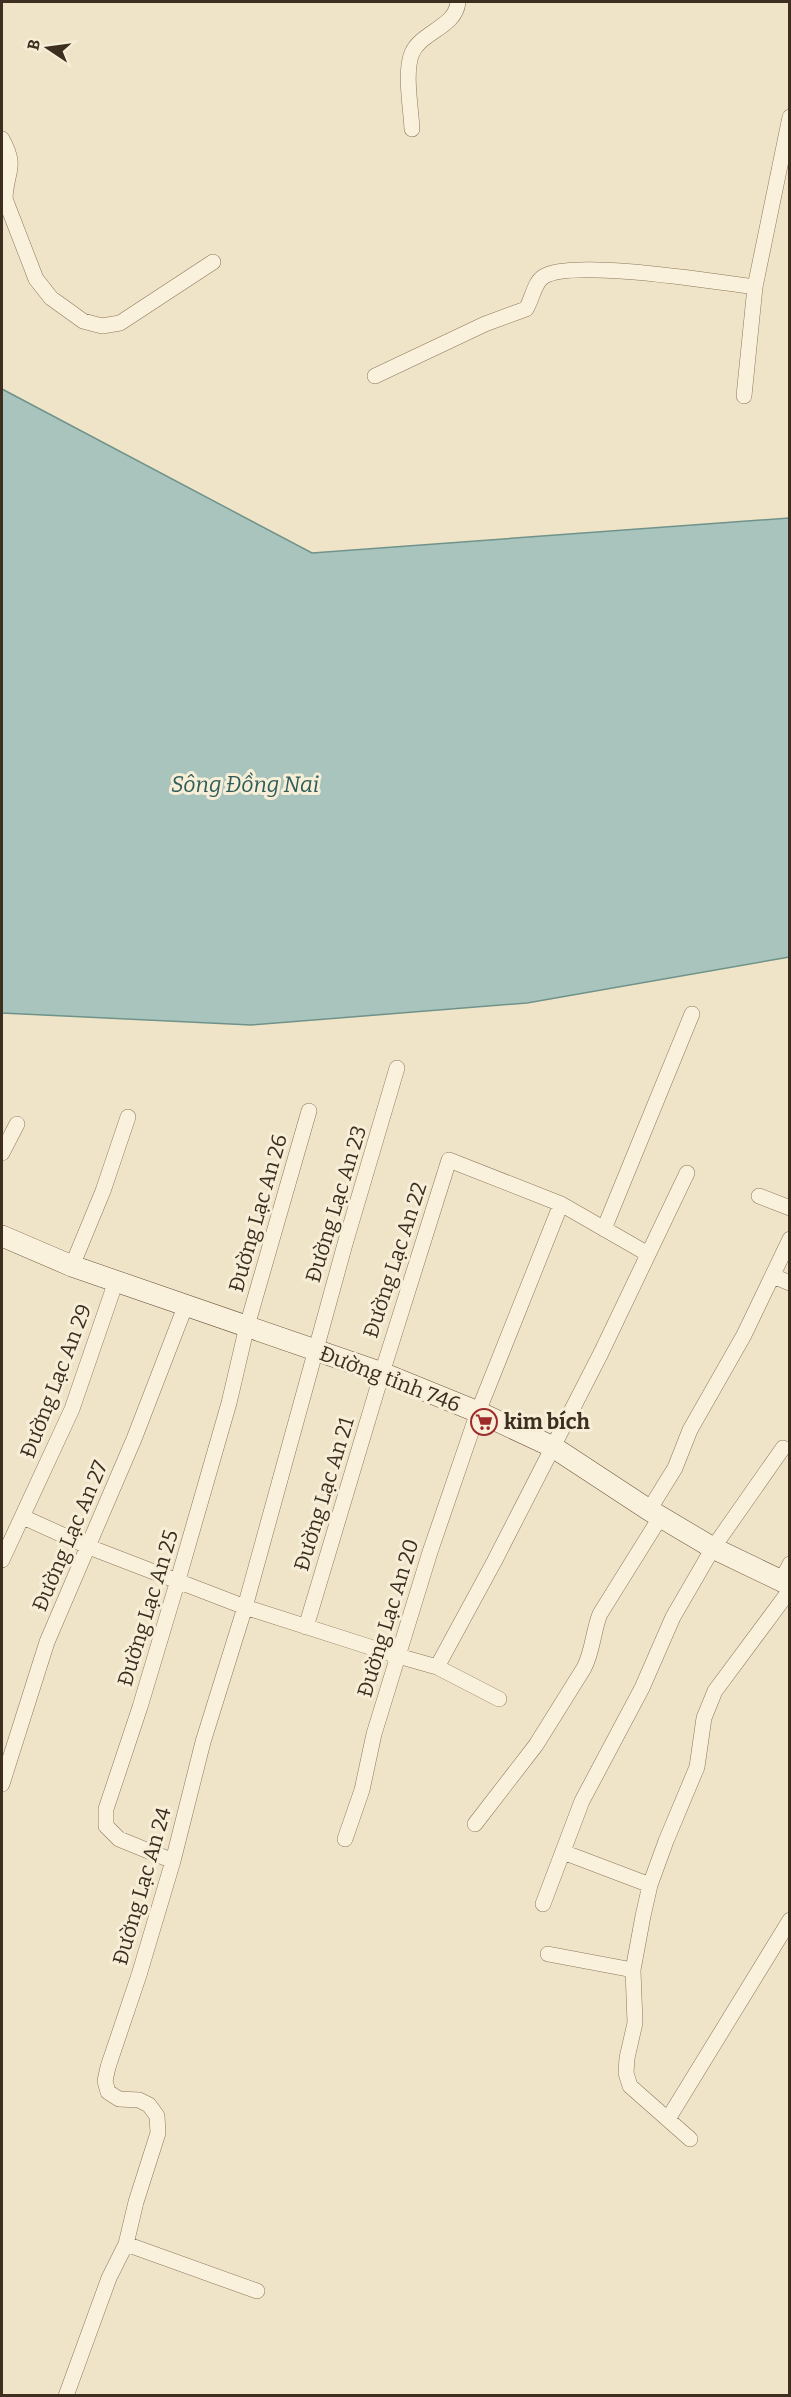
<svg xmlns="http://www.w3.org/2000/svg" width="791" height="2397" font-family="Bitter,serif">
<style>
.water{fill:#a9c4bc;stroke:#6f938a;stroke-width:1.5}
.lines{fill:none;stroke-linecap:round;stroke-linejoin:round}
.minor-casing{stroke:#8d765c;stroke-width:16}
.secondary-casing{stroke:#6f573f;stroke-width:22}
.minor{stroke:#faf1dc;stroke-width:15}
.secondary{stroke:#faf1dc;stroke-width:21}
.labels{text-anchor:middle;stroke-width:6;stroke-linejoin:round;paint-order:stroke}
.street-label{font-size:21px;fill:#3d2e20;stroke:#f7eed8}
.poi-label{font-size:21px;font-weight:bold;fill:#3d2e20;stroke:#f7eed8;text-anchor:start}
.water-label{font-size:22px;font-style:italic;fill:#2f5d5a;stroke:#f7eed8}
</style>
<rect width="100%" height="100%" fill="#f0e4c8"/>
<path class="water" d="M2,389L312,553L789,518V957L527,1003L251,1025L2,1013Z"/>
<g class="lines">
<defs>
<path id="minor" d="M412,129C411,108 404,72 412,53C421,32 456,27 458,2
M2,139C18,168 6,170 5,199L36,279L51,298L83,321L102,326L120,323L213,262
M375,376L485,324L526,309C532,300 534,283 543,277C571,258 716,282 755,287
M744,396L755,287L790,117
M2,1153L17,1124
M759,1196L790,1208
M604,1229L692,1014
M72,1266L103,1191L128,1117
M773,1276L790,1283
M649,1510L675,1468L690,1430L744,1335L790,1239
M23,1517L89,1547L245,1607L398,1656L437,1667L499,1699
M2,1560L72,1409L116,1281
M781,1581L790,1564
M306,1627L382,1373L449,1160L561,1204L648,1254
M437,1667L494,1562L601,1353L687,1173
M2,1784L47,1642L134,1439L185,1307
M475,1824L536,1745L584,1668C593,1651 593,1631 600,1614L661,1516
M345,1839L362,1790L374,1734L430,1552L478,1412L561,1204
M563,1852L650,1885
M173,1861L119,1839L106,1826V1809L140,1707L178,1580L229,1403L247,1326L309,1111
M543,1904L582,1801L642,1688L673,1617L713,1548L783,1448
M548,1954L633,1970
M668,2119L790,1920
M690,2139L630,2086L626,2073L627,2058L635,2023L633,1970L643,1916L650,1885L666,1841L697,1767L704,1718L715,1691L790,1590
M126,2244L257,2291
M66,2396L109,2278L126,2244L136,2202L158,2133L157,2116L149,2105L139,2100L119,2099L108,2092L105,2081L108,2067L139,1975L173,1861L203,1742L245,1607L345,1244L397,1068"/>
<path id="secondary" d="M2,1236L72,1266L382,1373L478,1412L553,1447L649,1510L713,1548L790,1585"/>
</defs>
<use href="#minor" class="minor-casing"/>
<use href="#secondary" class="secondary-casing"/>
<use href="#minor" class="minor"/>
<use href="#secondary" class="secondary"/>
</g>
<defs>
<symbol id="supermarket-ring" viewBox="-11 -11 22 22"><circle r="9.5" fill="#f7eed8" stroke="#9e2a2b" stroke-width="1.5"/><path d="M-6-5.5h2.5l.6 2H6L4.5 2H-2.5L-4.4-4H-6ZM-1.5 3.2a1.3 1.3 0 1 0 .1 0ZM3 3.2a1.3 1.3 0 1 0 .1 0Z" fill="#9e2a2b"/></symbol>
</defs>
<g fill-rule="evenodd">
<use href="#supermarket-ring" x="469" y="1407" width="30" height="30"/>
</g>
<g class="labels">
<g class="street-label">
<text transform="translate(336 1204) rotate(-73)" y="7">Đường Lạc An 23</text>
<text transform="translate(258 1213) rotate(-74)" y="7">Đường Lạc An 26</text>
<text transform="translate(395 1260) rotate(-72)" y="7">Đường Lạc An 22</text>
<text transform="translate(390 1379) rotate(21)" y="7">Đường tỉnh 746</text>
<text transform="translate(56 1381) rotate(-69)" y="7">Đường Lạc An 29</text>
<text transform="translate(324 1494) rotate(-73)" y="7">Đường Lạc An 21</text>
<text transform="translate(70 1536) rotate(-67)" y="7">Đường Lạc An 27</text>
<text transform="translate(148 1608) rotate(-73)" y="7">Đường Lạc An 25</text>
<text transform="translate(388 1618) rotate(-73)" y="7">Đường Lạc An 20</text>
<text transform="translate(142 1886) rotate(-74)" y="7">Đường Lạc An 24</text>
</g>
<g class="poi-label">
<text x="504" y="1429">kim bích</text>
</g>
<g class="water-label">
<text x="245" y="792">Sông Đồng Nai</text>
</g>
</g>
<rect width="791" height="2397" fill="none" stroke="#3d2e20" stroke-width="6"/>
<g transform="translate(48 48) rotate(283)" stroke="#f7eed8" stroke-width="4.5" paint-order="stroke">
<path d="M0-4.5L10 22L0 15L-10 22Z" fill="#3d2e20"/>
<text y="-9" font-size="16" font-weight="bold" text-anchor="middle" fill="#3d2e20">B</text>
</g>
</svg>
